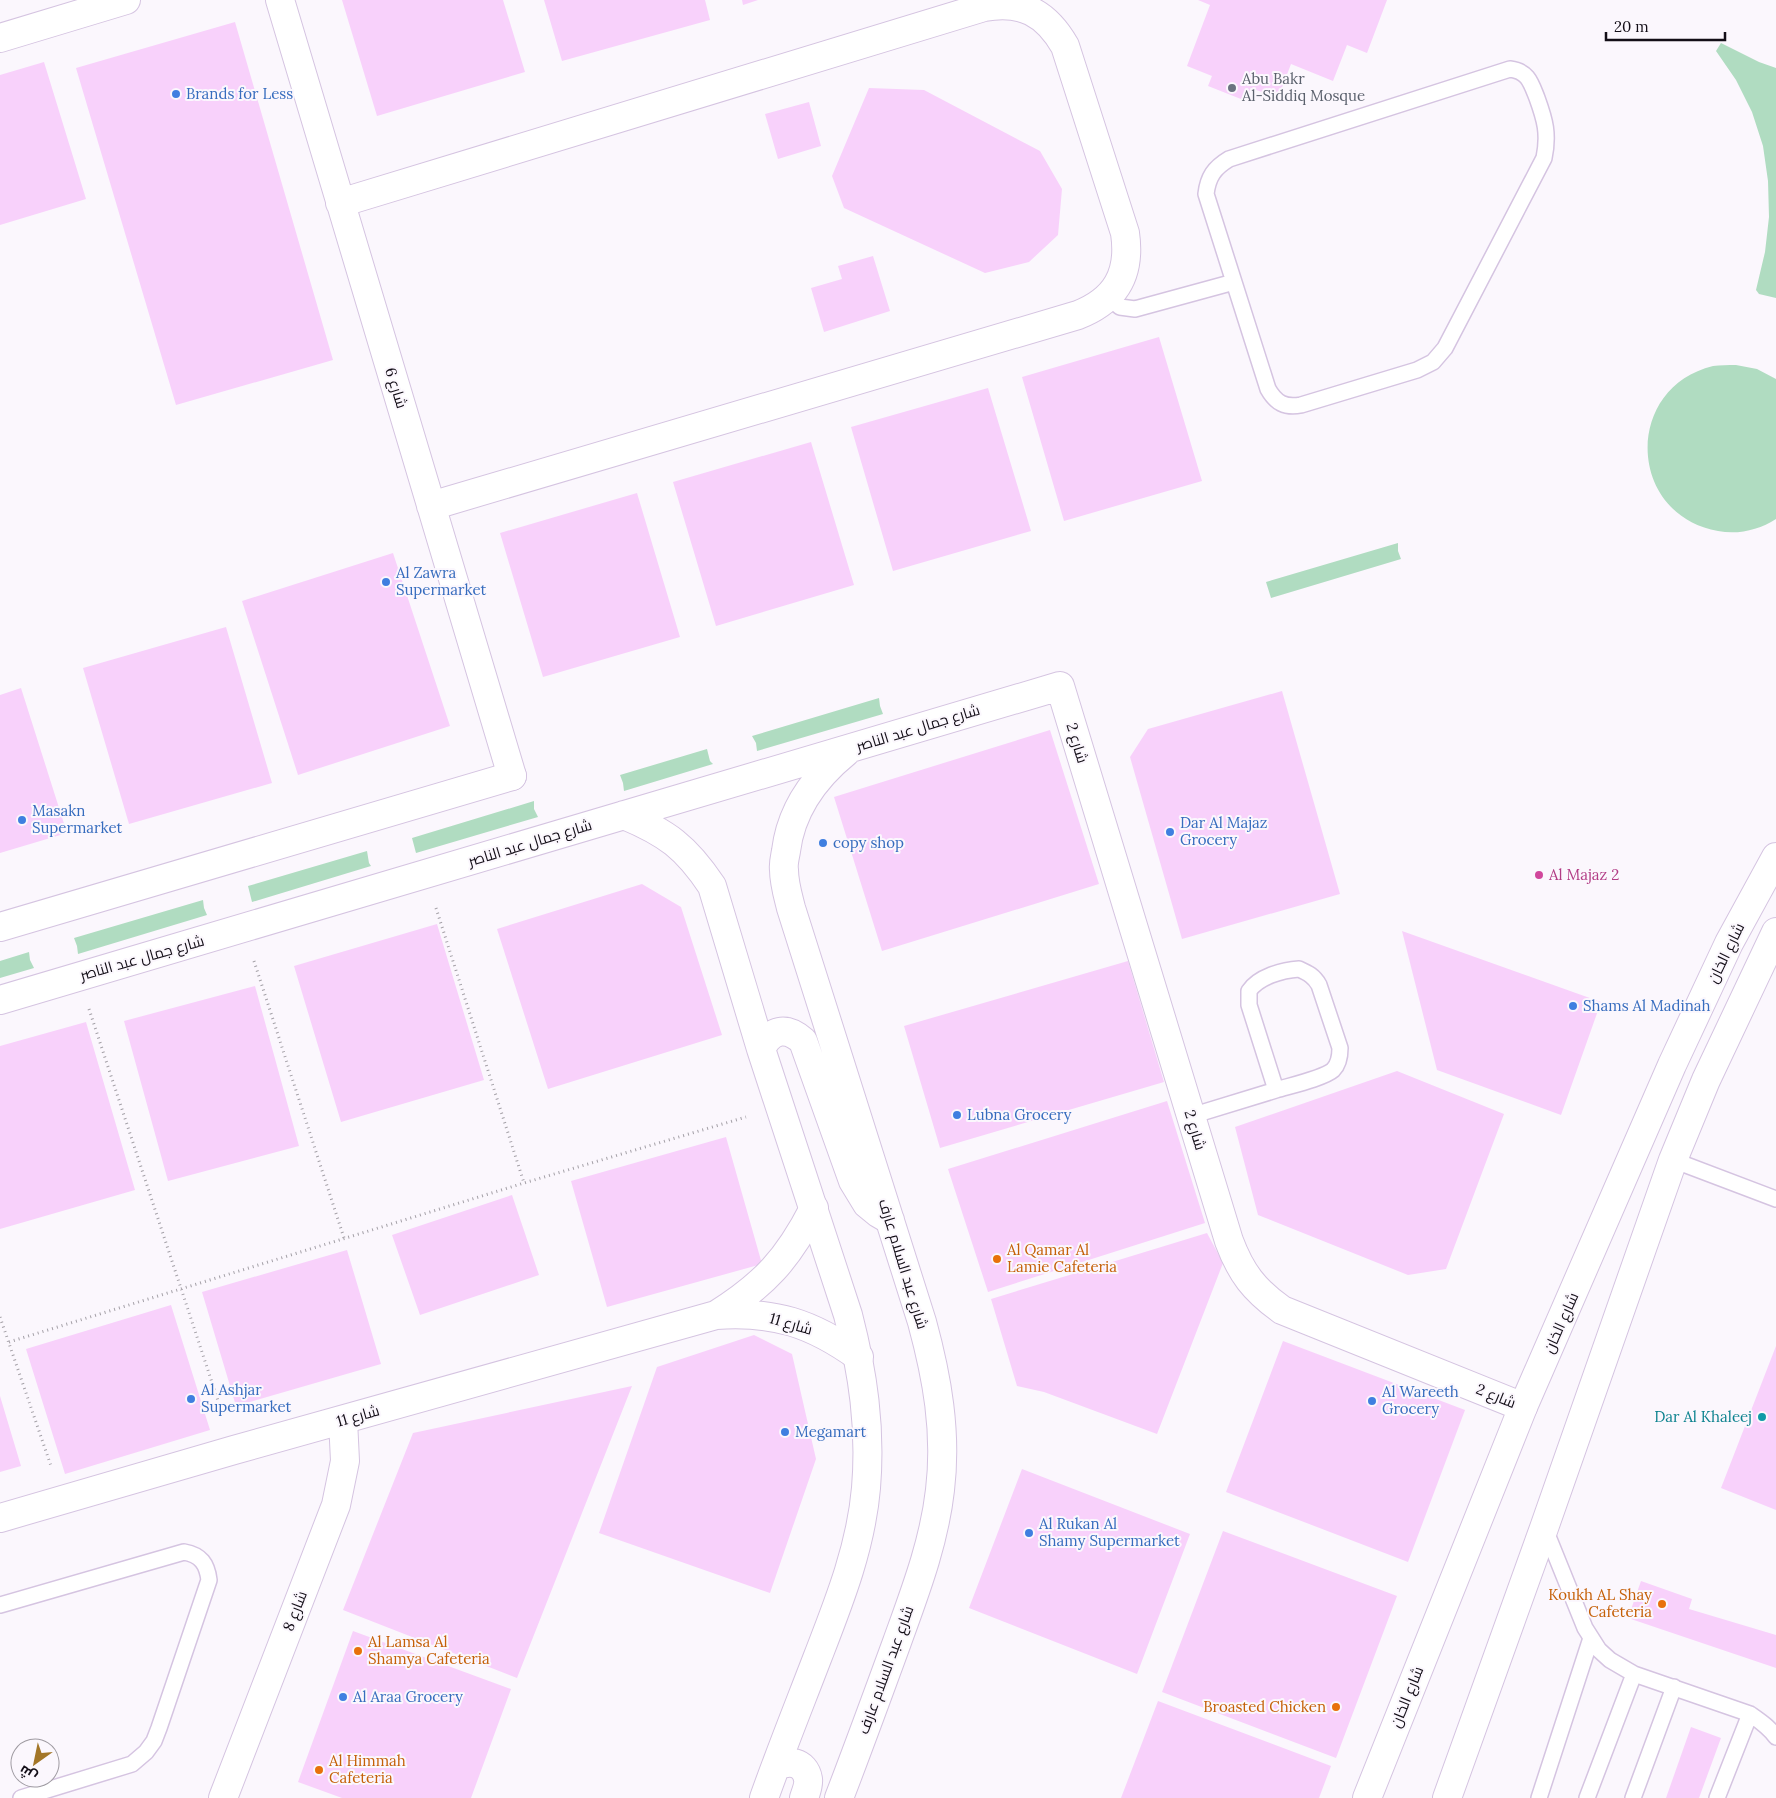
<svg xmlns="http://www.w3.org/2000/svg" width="1776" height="1798" font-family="Lora,Cairo,serif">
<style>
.green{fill:#b0dcc1}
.building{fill:#f8d1fb}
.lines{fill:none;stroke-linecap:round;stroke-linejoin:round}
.service-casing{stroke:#d5c4e1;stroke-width:18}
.minor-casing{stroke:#d5c4e1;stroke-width:30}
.tertiary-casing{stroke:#d5c4e1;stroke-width:30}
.primary-casing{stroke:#d5c4e1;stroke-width:30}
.path{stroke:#a4a0a7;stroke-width:3;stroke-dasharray:1 4;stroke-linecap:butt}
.service{stroke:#fff;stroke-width:15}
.minor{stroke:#fff;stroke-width:28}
.tertiary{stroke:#fff;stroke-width:28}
.primary{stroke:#fff;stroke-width:28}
.worship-dot{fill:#6b7280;stroke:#fbf7fd;stroke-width:2}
.shop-dot{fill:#3f7fe0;stroke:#fbf7fd;stroke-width:2}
.hotel-dot{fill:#d1479c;stroke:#fbf7fd;stroke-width:2}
.food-dot{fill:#e8710a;stroke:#fbf7fd;stroke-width:2}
.culture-dot{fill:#0f9aa8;stroke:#fbf7fd;stroke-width:2}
.labels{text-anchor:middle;stroke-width:4;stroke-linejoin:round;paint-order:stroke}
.worship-label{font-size:15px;fill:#5b616d;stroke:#fbf7fd;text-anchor:start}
.shop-label{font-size:15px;fill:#366cbe;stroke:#fbf7fd;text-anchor:start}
.street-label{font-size:15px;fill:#130e17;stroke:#fbf7fd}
.hotel-label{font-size:15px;fill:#b23c85;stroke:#fbf7fd;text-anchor:start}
.food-label{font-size:15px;fill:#c56008;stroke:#fbf7fd;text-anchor:start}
.culture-label{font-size:15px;fill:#0d838f;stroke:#fbf7fd;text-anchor:end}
</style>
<rect width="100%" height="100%" fill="#fbf7fd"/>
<path class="green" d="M1721,43L1759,62L1776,68V298L1759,294L1756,290L1765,252L1769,217L1768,181L1763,146L1752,112L1736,80L1716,51Z
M1736,365L1757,369L1776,379V519C1759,530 1738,535 1718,531C1627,515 1623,388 1713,366C1720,365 1728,365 1736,365Z
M1398,543V551L1401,559L1271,598L1266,582Z
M879,698L880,706L883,714L757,751L756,743L752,736Z
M707,749L710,761L713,764L624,791L623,783L620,775Z
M534,801V809L538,817L416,853L412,838Z
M367,851L369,863L371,866L252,902L248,886Z
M203,900L204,908L207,915L78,954L77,946L74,938Z
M29,952L30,960L34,968L0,978V961Z"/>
<path class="building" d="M342,0H503L525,72L377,116Z
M544,0H705L710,20L562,61Z
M742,0H758L743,5Z
M1198,0H1387L1367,53L1347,45L1333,81L1291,64L1278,98L1251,88L1246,101L1208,86L1212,76L1187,66L1210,5Z
M235,22L333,360L176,405L76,68Z
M44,62L86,199L0,225V75Z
M869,88L924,90L1040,151L1062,189L1058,235L1029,262L985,273L844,208L832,176Z
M809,102L821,146L778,159L765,114Z
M873,256L890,311L824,332L811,288L842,279L838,266Z
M1159,337L1202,481L1064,521L1022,377Z
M988,388L1031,531L893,571L851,427Z
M811,442L854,585L716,626L673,482Z
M637,493L680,637L543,677L500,533Z
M393,553L450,726L298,775L242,601Z
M226,627L272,783L129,824L83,668Z
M21,688L67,833L0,853V695Z
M1282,691L1340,894L1182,939L1130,757L1148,729Z
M1050,730L1099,884L882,951L834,797Z
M642,884L681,907L722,1035L548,1089L497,929Z
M437,924L484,1080L341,1122L294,966Z
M1402,931L1601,1002L1561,1115L1437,1070Z
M1128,961L1164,1082L940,1148L904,1026Z
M255,986L299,1146L168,1181L124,1021Z
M86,1022L135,1190L0,1229V1046Z
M1397,1071L1504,1114L1446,1269L1408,1275L1258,1215L1235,1127Z
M1167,1101L1205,1223L988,1292L948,1169Z
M726,1137L762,1264L607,1307L571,1181Z
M512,1195L539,1275L420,1315L392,1235Z
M1207,1233L1223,1263L1157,1434L1044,1392L1017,1386L991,1299Z
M347,1250L381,1364L236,1406L202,1292Z
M171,1305L210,1430L65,1474L26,1349Z
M754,1335L792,1354L816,1459L770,1593L599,1533L657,1367Z
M1283,1341L1465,1410L1408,1562L1226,1492Z
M1776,1346V1510L1721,1488Z
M632,1386L517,1678L343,1610L413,1433Z
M0,1396L21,1466L0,1472Z
M1022,1469L1190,1534L1137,1674L969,1608Z
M1223,1531L1397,1596L1336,1758L1162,1692Z
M1641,1581L1692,1599L1689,1609L1776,1635V1668L1628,1618Z
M353,1631L511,1689L471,1798H342L298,1782Z
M1158,1701L1331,1766L1319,1798H1121Z
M1691,1727L1721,1738L1699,1798H1666Z"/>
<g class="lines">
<defs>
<path id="service" d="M1510,69C1528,71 1531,83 1537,98C1545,120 1549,134 1544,158L1445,348L1433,362L1417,370L1301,405C1285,408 1276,403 1268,389L1206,194C1208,177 1214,168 1229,159Z
M1108,297L1120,307L1135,309L1234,282
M1299,969C1308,973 1314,976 1319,985L1340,1048C1340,1056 1339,1064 1333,1070C1324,1078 1289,1086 1276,1090L1249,1005V991C1258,977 1282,970 1299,969Z
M1191,1116L1276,1090
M1673,1160L1776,1199
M1545,1529L1585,1628L1599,1650L1610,1660L1634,1674L1750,1714C1760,1721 1769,1727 1776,1737
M0,1605L184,1552C201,1555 207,1564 209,1580L159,1728L154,1741L146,1752L132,1764L21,1798
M1539,1798L1591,1638
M1587,1798L1634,1674
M1633,1798L1674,1687
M1717,1798L1750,1714"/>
<path id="minor" d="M280,0L512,776
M0,38L126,0
M340,203L984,7C1022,0 1046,13 1065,46L1125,233C1131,274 1116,300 1078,315L431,506
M716,1315C764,1285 788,1259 814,1208
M0,1518L234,1450L716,1315C774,1311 812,1323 859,1357
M223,1798L336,1505L345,1461L343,1420"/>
<path id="tertiary" d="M624,815C667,833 686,847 712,886L761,1049L848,1315C863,1373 871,1428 866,1488C861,1547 839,1602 818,1656C800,1703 781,1750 764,1798
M0,927L512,776
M0,1000L1060,686L1229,1241C1241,1273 1254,1290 1282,1310L1523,1407
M761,1049C771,1029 786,1026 803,1041L853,1181L867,1204L878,1213L890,1220
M775,1768C787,1759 805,1761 808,1779C809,1785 806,1792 804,1798
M839,1798C859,1746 878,1694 897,1642C915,1592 934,1543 940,1490C947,1432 937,1377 922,1322L791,908C788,896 784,883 784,870C783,864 785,857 786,851C791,810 814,778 846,752"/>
<path id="primary" d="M1367,1798L1523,1407L1672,1065L1729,943L1776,857
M1447,1798L1544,1528L1673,1160L1706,1080L1776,932"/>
</defs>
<use href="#service" class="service-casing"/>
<use href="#minor" class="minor-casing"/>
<use href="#tertiary" class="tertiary-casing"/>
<use href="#primary" class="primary-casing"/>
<path class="path" d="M436,908L524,1183
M254,961L344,1238
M89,1009L223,1416
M0,1317L51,1466
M9,1342L524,1183L746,1117"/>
<use href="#service" class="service"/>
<use href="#minor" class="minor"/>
<use href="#tertiary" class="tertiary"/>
<use href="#primary" class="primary"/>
</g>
<circle class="worship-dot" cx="1232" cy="88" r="5"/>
<g class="shop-dot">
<circle cx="176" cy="94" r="5"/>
<circle cx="386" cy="582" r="5"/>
<circle cx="22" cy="820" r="5"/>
<circle cx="1170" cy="832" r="5"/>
<circle cx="823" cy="843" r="5"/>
<circle cx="1573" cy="1006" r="5"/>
<circle cx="957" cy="1115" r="5"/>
<circle cx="191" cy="1399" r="5"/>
<circle cx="1372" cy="1401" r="5"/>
<circle cx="785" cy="1432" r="5"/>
<circle cx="1029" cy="1533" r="5"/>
<circle cx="343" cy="1697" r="5"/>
</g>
<circle class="hotel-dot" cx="1539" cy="875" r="5"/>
<g class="food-dot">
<circle cx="997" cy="1259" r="5"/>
<circle cx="1662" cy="1604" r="5"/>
<circle cx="358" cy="1651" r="5"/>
<circle cx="1336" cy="1707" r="5"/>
<circle cx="319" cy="1770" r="5"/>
</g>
<circle class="culture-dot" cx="1762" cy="1417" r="5"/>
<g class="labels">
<g class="worship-label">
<text x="1242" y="84">Abu Bakr<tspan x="1242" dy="17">Al-Siddiq Mosque</tspan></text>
</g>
<g class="shop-label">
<text x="186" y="99">Brands for Less</text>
<text x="396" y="578">Al Zawra<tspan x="396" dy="17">Supermarket</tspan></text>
<text x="32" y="816">Masakn<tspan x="32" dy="17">Supermarket</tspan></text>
<text x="1180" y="828">Dar Al Majaz<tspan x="1180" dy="17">Grocery</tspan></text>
<text x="833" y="848">copy shop</text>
<text x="1583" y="1011">Shams Al Madinah</text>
<text x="967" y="1120">Lubna Grocery</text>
<text x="201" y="1395">Al Ashjar<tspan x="201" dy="17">Supermarket</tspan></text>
<text x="1382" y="1397">Al Wareeth<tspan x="1382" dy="17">Grocery</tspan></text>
<text x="795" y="1437">Megamart</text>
<text x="1039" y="1529">Al Rukan Al<tspan x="1039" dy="17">Shamy Supermarket</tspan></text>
<text x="353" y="1702">Al Araa Grocery</text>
</g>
<g class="street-label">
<text transform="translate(396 388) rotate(73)" y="5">شارع 6</text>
<text transform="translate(918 728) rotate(-17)" y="5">شارع جمال عبد الناصر</text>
<text transform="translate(1077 743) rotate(73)" y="5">شارع 2</text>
<text transform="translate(530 843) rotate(-17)" y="5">شارع جمال عبد الناصر</text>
<text transform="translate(1726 953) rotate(-64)" y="5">شارع الخان</text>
<text transform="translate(142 958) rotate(-16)" y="5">شارع جمال عبد الناصر</text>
<text transform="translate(1195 1130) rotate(73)" y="5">شارع 2</text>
<text transform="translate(903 1264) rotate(73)" y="5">شارع عبد السلام عارف</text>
<text transform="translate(1561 1323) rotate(-66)" y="5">شارع الخان</text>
<text transform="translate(791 1324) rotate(16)" y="5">شارع 11</text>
<text transform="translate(1496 1396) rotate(22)" y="5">شارع 2</text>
<text transform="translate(358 1416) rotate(-16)" y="5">شارع 11</text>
<text transform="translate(295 1611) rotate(-69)" y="5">شارع 8</text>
<text transform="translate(886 1670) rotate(-70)" y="5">شارع عبد السلام عارف</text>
<text transform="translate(1407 1697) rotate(-68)" y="5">شارع الخان</text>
</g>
<g class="hotel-label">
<text x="1549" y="880">Al Majaz 2</text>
</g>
<g class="food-label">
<text x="1007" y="1255">Al Qamar Al<tspan x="1007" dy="17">Lamie Cafeteria</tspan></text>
<text x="1652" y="1600" text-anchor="end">Koukh AL Shay<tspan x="1652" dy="17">Cafeteria</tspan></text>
<text x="368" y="1647">Al Lamsa Al<tspan x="368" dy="17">Shamya Cafeteria</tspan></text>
<text x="1326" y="1712" text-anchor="end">Broasted Chicken</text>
<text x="329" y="1766">Al Himmah<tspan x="329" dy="17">Cafeteria</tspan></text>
</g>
<g class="culture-label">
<text x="1752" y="1422">Dar Al Khaleej</text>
</g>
</g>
<g transform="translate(35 1763) rotate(213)"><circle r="24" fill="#fbf7fd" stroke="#9e9aa1"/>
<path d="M0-4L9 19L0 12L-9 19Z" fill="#a37628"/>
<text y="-8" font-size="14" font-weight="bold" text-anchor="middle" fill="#130e17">ش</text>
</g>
<path d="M1606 32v8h119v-8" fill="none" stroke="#130e17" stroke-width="2.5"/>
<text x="1614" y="32" font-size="15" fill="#130e17" stroke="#fbf7fd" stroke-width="4" paint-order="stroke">20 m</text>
</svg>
